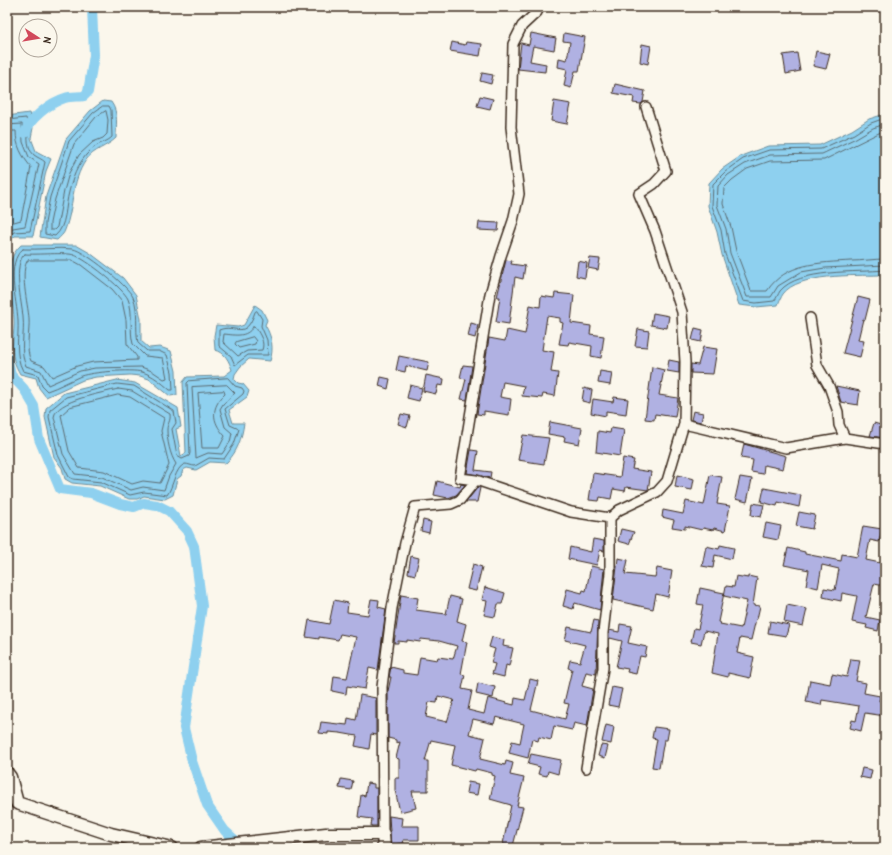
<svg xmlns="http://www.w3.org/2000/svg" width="892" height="855" font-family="'Patrick Hand',sans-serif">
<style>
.water{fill:#8ed0ef;stroke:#6d8e9b}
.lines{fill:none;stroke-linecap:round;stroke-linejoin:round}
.shore{stroke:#5c6c72;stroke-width:1}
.canal{stroke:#8ed0ef;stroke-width:10}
.building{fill:#b0b1e2;stroke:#3b2a1e;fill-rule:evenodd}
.street-casing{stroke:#3b2a1e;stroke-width:12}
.secondary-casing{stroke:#3b2a1e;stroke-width:15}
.street{stroke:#fbf7ec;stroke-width:9}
.secondary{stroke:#fbf7ec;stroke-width:12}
</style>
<rect width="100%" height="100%" fill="#fbf7ec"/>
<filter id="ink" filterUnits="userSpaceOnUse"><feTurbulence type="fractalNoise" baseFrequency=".025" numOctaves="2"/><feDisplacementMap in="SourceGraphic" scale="8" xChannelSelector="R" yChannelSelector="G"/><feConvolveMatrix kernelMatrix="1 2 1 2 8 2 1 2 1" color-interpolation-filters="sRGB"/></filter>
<g filter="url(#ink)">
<path class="water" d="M103,101L111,102C119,113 116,126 116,138C107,147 94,149 86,160C71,182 74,207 65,230C64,234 60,237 57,240L40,237L46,196L66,139L90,111Z
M29,113L33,128L31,138L36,151L51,159L46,171L33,236H15L7,242V116Z
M885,114V273L879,275C855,276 798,273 783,294C781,297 779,302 778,305L756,307L739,305L722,255L717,232L708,206L709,183L722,169L741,156L768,146L820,145L852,130L869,119Z
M21,245H76L90,253L123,278L136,295L141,319V341L149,348L160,347L171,351L176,371L177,395L170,396L149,379L140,376L130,375L96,377L83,380L46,397L39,388L36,378L20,374C18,370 15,365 14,360C10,348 15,332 14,319C13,295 0,264 21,245Z
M255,305L262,310L267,320L265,325C272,336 274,349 270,361L249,359L240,367L235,374L234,379L238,383L243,384L249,391L247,397L229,410L233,423H244C242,438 237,453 226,463L210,462L196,470L187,468L183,470L181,476L177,479L173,495L165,499L144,496L137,499H129L100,486L72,483L65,479L62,468L54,457L45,417L46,408L64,393L117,380L135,383L178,408L181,427L176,429L181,456L186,453L183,382L187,377L224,376L232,370C229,361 225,352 215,350L214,336L216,325L238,327L244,325Z"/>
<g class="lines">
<path class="shore" d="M103,106H109L111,110L112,137C107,142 102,142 96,146C81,156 73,175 69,192C65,206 67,226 55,236L45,234V223L50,197L69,141L93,113Z
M106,111L108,120L107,134L103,138L93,142L79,155L69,173L64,191L57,227L54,230H50V223L55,199L74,144L96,117Z
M885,118L871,123L854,134L821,149L769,150L743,159L725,172L713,184L712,206L721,230L725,254L743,301L756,303L774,301C777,298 778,294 780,291C799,268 857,273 885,270
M7,120L26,118C30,129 24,146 34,155C38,158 42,159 45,162L30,231L14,232L7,237
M885,124L873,128L856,138L822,154L770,155L745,164L728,175L718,186L717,205L726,229L730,253L747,297H771L778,286L801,272L825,268L885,265
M7,125L22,124L23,142L29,157L39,164L25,226L13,228L7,231
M885,130L824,160L770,161L747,169L732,180L724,188L723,204L731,227L736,251L751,291H767C786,262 820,263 851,261C862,261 874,259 885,259
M7,131H16C16,146 22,156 31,167L21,220L7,224
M23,249C38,250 58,247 73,249C85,251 127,285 133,297C139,311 135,328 138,343L147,351H159L167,355L172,372L173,390H170C162,383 153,375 142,372C131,369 92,372 81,376C69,381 59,387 47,391L42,386L38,375L23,371C14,354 19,338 18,320C17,301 5,262 23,249Z
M25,254C36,255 66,252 74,255C86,259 123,288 128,299C134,313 129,330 133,344L145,356L163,358L167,378L164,379L152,371L141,367L95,368L80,371L48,385L41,371L26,366C19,351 25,334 23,317C22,304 12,263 25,254Z
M28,260H72L81,265L112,289L122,301L126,320L127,344L137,357V360L93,362L77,366L52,377L44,366L31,361C25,349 30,332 29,318C28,305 19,270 28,260Z
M257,311L262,319L261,326L267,340L268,355H248L235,365L231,356L219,346V330C236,323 245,342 255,312Z
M253,327L256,328C260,335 265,342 262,350L247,351L238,356L223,342L224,334C235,335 246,338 253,327Z
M253,337L256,341L255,344L239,348L235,344L236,342Z
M228,378L235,386L242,388L244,391L243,394L225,409L230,425L239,429L234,444L224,459L209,458L195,466C192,466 188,464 185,464C175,467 173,488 167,495L144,492L130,495L101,482L73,479L69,477L58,455L49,417L50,410L66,397L117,384L134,386L174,411L176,423L172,429L177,456L182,459L189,456L190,453L187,383L189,381Z
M227,385L235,393L223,404L220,409L225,427L232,433L230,442L222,454L208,453L196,458L192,387Z
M118,389L132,391L170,414C171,422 167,423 167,430C167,440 170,455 176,464L169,476L164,490L143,487L131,490L102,477L75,474L63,454L54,417C56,400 103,393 118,389Z
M224,391L225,394C211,407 211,421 225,436L219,448H202L198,393Z
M118,395L130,397L164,418L161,431L169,465L160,483L143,481L132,484L104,471L79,468L69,451L61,415L70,407Z"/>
<path class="canal" d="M25,133C29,119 51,102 65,98C71,96 78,97 84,96L88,92L94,55L92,7
M7,357L11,375L24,389L34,406L39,439L60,489L91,493L120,504L134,507L144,503L157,505L169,511L187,531L194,546L202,606L184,728L192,761L207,805L225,831L243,847"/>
</g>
<path class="building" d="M531,33L556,38L554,50L533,46L530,61L546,64L545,72L518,69L521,43L529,45Z
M564,33L585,37L579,71H575L571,88L564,86L567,69L558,67L559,58L567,60L570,42L563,41Z
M452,42L465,45L466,42L482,44L480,56L450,51Z
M642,44L651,46L648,64L640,62Z
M816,51L830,54L826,69L813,66Z
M797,53L800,71L786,74L783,55Z
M482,73L493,75L491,84L480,81Z
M615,84L645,91L643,102L641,104L633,103L634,97L613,93Z
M480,96L493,99L490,109L477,106Z
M554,101L571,104L567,124L551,121Z
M479,222L499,223L498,231L478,230Z
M590,258L600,259L598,270L588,268Z
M506,260L512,261L511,264L525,266L523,279L515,277L509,324L496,322L500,297H497Z
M578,261L587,263L585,278L576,276Z
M555,293L574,295L571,323L591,326L590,334L604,336L601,358L591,356L592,346L569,342L568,345L559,344L563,323L560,322V318L547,316L542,350L554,352L551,372L558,373L555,396L543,394L542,398L522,396L524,386L503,382L500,397L511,399L509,415L484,411V415L477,414L489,338L505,341L507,330L525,334L530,305L540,307L541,296L554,298Z
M858,297L870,300L865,320L863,319L858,340L864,341L860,357L843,353Z
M653,313L669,316L667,328L651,325Z
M471,323L478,325L475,338L468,336Z
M695,328L703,330L701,342L692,340Z
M638,329L649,331L647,347L635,346Z
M703,347L717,349L713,374L691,373V364L698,365Z
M399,356L429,362L427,371L406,366L405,372L396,370Z
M669,360L679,362V373L667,371Z
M463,365L472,366L467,400L461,399L466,379L460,378Z
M652,367L664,370L659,395L678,398L675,417L655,414L654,420L645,419Z
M600,371L612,373L610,385L598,383Z
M426,375L444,379L443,386L438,385L436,394L423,391Z
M381,377L390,379L388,389L379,386Z
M410,385L422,388L419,401L407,398Z
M836,386L860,391L858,405L841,402Z
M584,388L592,390L590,403L582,401Z
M614,397L628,399L626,414L606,411V416L591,413L593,399L613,402Z
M693,411L703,413L701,422L691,420Z
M401,414L410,416L407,427L398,424Z
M550,422L582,428L579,444L564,441L565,437L548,434Z
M874,423L884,426L882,434H885V438L870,436Z
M611,428L624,430L620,456L596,452L598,431L610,433Z
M523,435L549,438L544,464L518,460Z
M744,444L786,456L783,469L764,465L763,474L751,472L753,460L741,458Z
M471,450L478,451L475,470L491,472L490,478L467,473Z
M623,458L634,460L632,469L651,472L648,490L626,487L625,491L613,489L611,499L600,497L599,501L589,500L593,473L620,477Z
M677,475L694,479L692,490L675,487Z
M710,475L722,477L717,504L730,506L725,531L714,528L713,530L703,528L702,530L685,526V529L672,527L674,520L662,517L663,510L683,514L686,501L704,505Z
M740,477L752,479L747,502L735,499Z
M437,481L460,487L461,484L465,485L456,495L448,498L434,495Z
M478,487L480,488L477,502H466Z
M764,488L801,495L799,507L778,502L777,506L761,502Z
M753,503L764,505L761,517L751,515Z
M799,512L815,515L812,529L796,526Z
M423,520L431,522L429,533L421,531Z
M766,523L781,526L778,540L763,537Z
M863,526L882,529L879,542L870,540L866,560L885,564V586L874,584L866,617L880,620L878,631L866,628L867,625L852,622L857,596L842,593L841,601L823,597L824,588L835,590L839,569L822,565L818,588L806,585L809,570L784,565L788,548L805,552V554L841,561L842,554L857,557Z
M621,529L634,532L629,544L618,541Z
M593,539L604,541V551L600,550L597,565L568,559L570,547L591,552Z
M720,545L734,548L732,559L715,555L713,568L702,566L706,546L719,549Z
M411,556L419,558L415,575L408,573Z
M618,558L628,560L625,574L655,577L657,568L672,571L668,597L656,594L653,609L613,600Z
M473,564L482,567L476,591L467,589Z
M591,566L604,569L600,610L575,603L573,609L563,606L567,589L582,593L583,590L586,591Z
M736,576L748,578V576L757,578L753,605L760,606L757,619H756L751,640L740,638L737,653L754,657L750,678L728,673V677L712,673L718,634L704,631L701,644L691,642L694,628L698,629L703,605L697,604L700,588L724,593L718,622L721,623L720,624L741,628L747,601L724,596L726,586L734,587Z
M485,587L505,593L502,604H498L495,617L484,615L487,601L482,600Z
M401,595L418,598L416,610L446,614L450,596L462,599L457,621L466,624L462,641L467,642L461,674L465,675L462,689L472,691L468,710L484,714L488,698L514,705L515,698L525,700L530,679L538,681L531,710L565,719L569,704L564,703L572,669L568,668L570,660L580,662L585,645L565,640L568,627L591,632L594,620L598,621L596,674L586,672L582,686L593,689L587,726L574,723L572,730L554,726L551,740L539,737L538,741L532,739L528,758L509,753L512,741L520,743L524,724L496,717L494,724L473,719L469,734L485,738L480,759L505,765L506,761L513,763L510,775L524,778L517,806L523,807L513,846L503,844L511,805L490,799L495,776L492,775V773L476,769L475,771L451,765L455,745L431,740L425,761H428V791H412L416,808L400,812L395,790V778H399V759L396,758L400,742L396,743V740L388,738V691L391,677H389L391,667L403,670V673L417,675L420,657L437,660L438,657L453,659L457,646L439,641L421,639L420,642L407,640V642L398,641V643H394ZM438,696L454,700L447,722L426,717L429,702L437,703Z
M371,599L379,600L378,607L386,609L378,670L369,668L365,689L347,686L346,694L332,691L334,676L347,678L356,637L340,634L338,640L319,637V639L306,637L309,620L329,624L334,600L348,603L347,612L368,615Z
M787,605L807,609L803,626L784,622Z
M770,621L789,625L786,636L768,633Z
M620,624L632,626L628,643L647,647L645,657L640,656L636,674L627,672L628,669L616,667L622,641L610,638L609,641V630L619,632Z
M492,637L504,640L503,646L513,648L509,666L506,665L504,677L492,674L495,664L491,663L495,649L489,647Z
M851,659L860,660L856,681L866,683L864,693L880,696L879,701L885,702V716L865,713L861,731L850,728L852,720L856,721L859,706L822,700L821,705L806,702L810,680L830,684L832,674L847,677Z
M478,683L495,687L493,698L476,694Z
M612,687L622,689L618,707L608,705Z
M360,695L376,698V735L371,734L369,749L355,746L357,736L340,733L328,732V734L319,733L321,722L347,725L348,718L356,720Z
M606,725L614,727L611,744L602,742Z
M654,727L669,729L667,740H664L659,768L652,767L657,739L652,738Z
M601,745L608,746L605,758L598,756Z
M531,754L561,760L558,774L548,771L547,776L538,774L540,767L528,764Z
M862,768L872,770L870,779L860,777Z
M341,779L353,781L351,790L339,788Z
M468,782L479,784L477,795L466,793Z
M367,783L374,784V788H377V826H371L372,819L358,817L361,795L365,796Z
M389,816L402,818L401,826H419V840H403L404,843L397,844L398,848H391Z"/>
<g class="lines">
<defs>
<path id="street" d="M646,107L666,171L654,184L639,194L655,231L682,312L685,362L684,424
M810,318L817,365L829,386L838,412L839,425L845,438
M476,480L571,512L610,518L619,510L657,492L667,481L684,424L786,448L845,438L885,444
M586,768L603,668V633L610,573V518
M383,834L382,687L392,608L405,543L415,507L451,504L460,500L476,480L460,478L490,294L501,256L513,221L519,194L511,127L513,44L522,26L537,12L539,7"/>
<path id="secondary" d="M7,773L10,777L17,803L111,834L172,848
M201,848L326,834H383L384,848"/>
</defs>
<use href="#street" class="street-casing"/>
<use href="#secondary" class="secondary-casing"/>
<use href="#street" class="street"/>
<use href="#secondary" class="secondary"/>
</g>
</g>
<rect width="892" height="855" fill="none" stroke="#fbf7ec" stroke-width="24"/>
<rect x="12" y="12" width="868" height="831" fill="none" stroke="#3b2a1e" stroke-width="1.5" filter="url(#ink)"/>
<g transform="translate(38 38) rotate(102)"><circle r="19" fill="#fbf7ec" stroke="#aea59a"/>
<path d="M0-3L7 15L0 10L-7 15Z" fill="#d1495b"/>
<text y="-6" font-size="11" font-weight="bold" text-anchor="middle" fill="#3b2a1e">N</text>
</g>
</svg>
